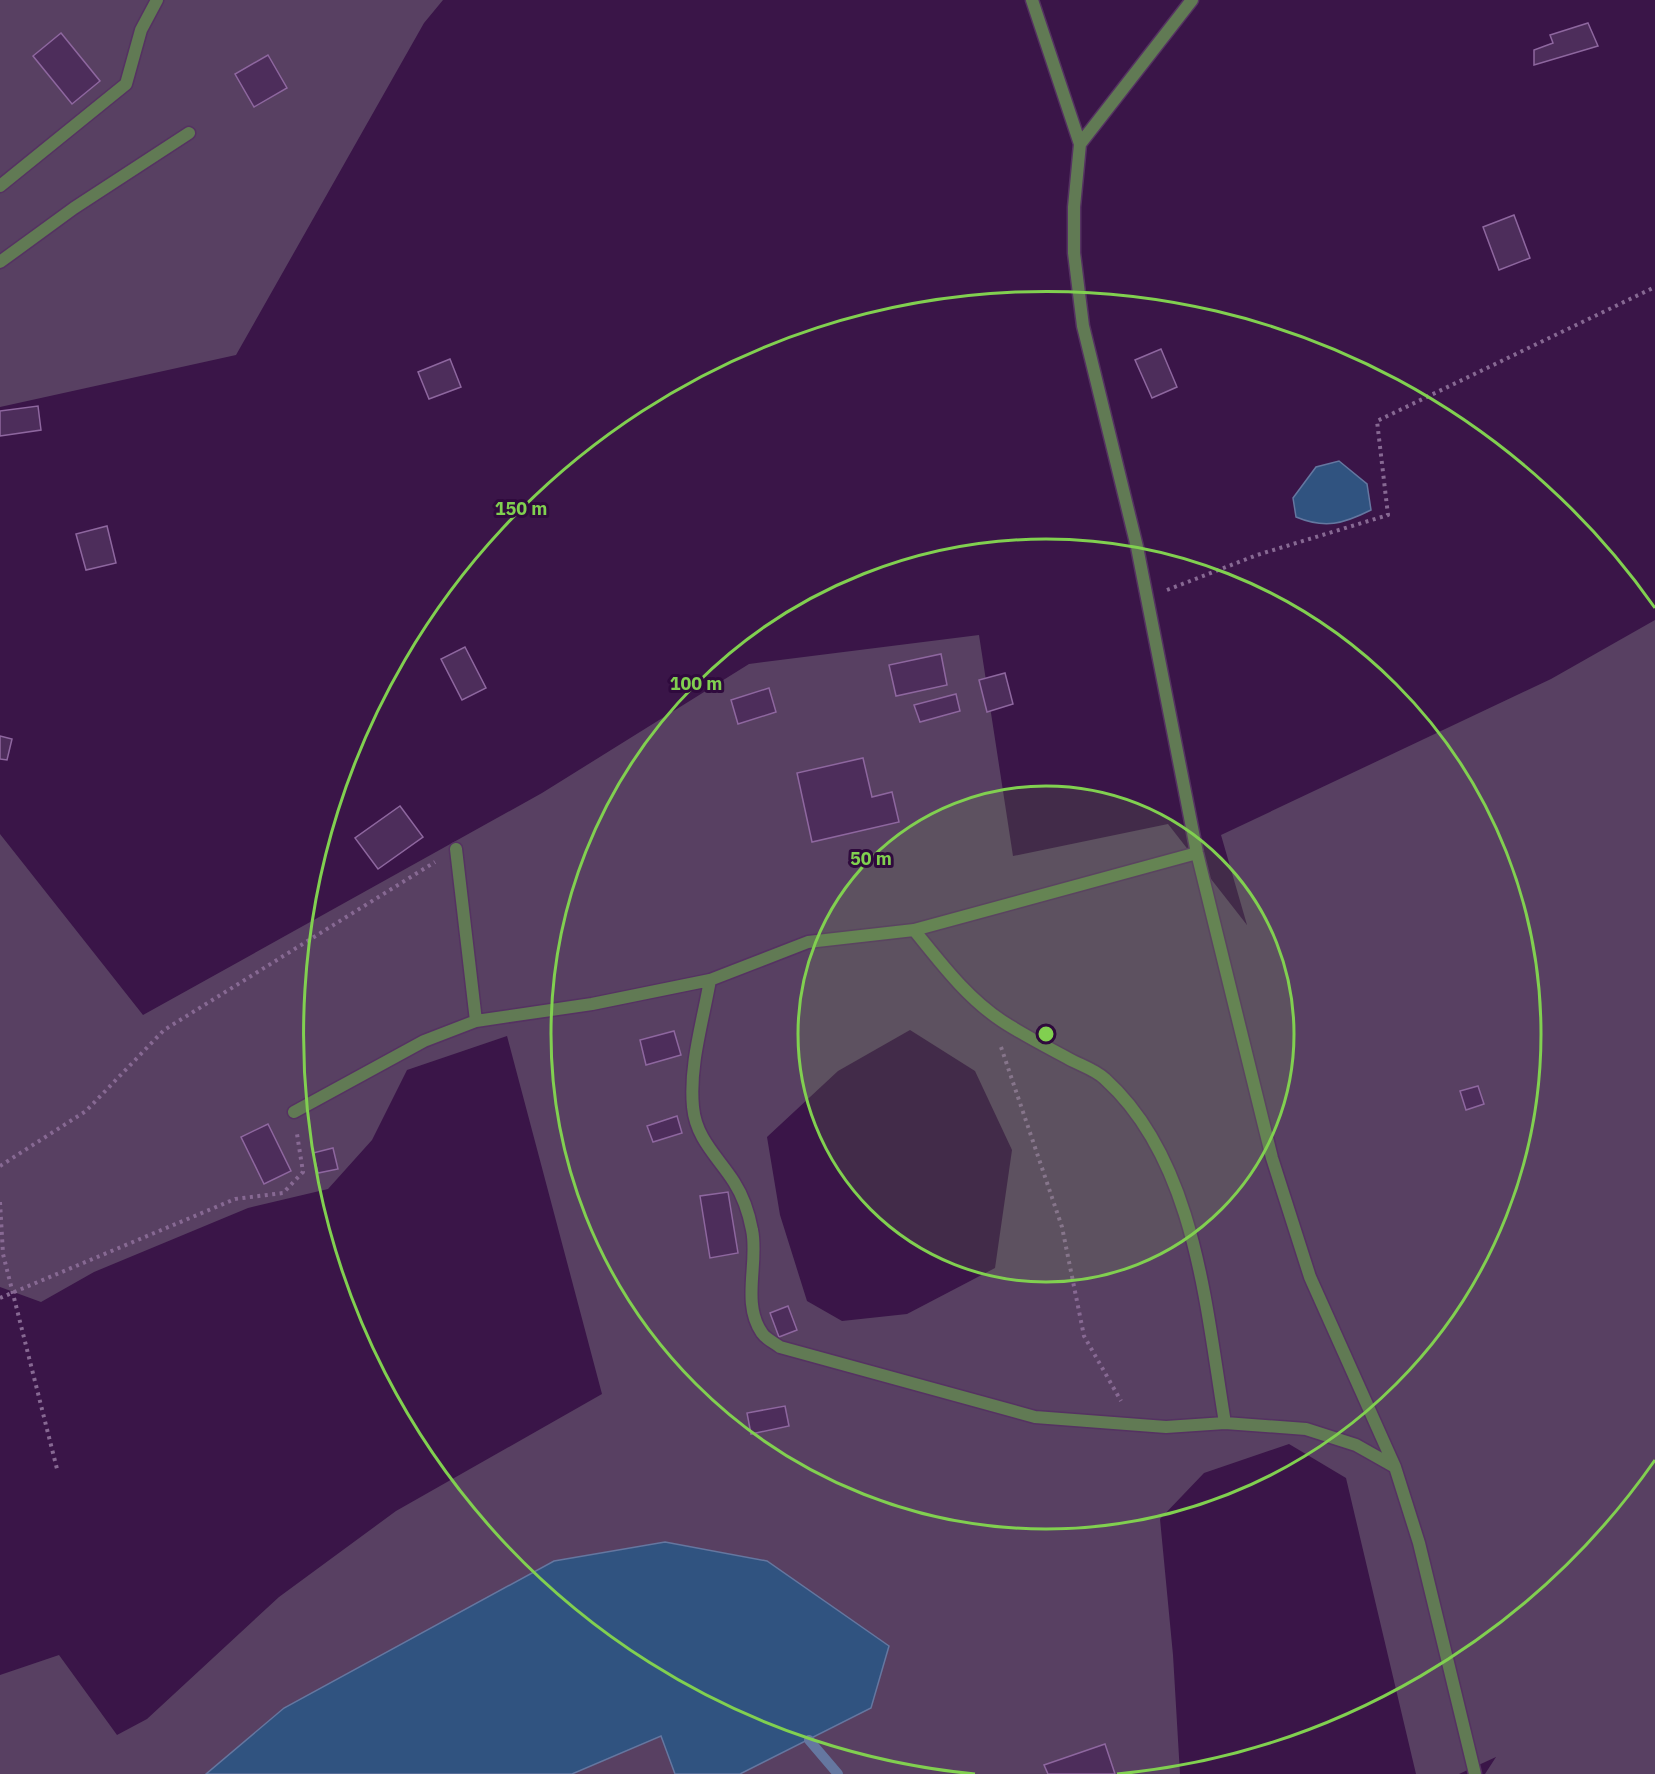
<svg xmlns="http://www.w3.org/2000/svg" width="1655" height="1774" font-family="'IBM Plex Sans',sans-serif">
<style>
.green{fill:#584062;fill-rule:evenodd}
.water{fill:#305380;stroke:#6577a0;stroke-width:1.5}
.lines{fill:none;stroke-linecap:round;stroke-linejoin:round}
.stream{stroke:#6577a0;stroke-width:10}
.building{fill:#4d2d5b;stroke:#8e679f;stroke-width:1.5}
.street-casing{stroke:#553262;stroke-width:15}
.path{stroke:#876993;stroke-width:4;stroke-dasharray:3 4.5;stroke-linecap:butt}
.street{stroke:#617a54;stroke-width:12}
.ring{fill:none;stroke:#81d050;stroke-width:3}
.centre{fill:#81d050;stroke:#2f0a3d;stroke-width:3}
.ring-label{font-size:18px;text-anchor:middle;font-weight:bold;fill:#81d050;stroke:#2f0a3d;stroke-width:6;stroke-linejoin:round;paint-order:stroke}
</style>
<rect width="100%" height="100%" fill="#3a1548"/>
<path class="green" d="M0,0H443L424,23L236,355L0,407Z
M1655,620V1774H1485L1496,1757L1459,1774H1416L1346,1478L1289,1444L1204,1473L1160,1519L1173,1655L1180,1774H740L871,1708L889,1646L767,1561L665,1542L554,1561L284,1708L206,1774H0V1675L59,1655L117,1735L147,1719L279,1597L396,1511L602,1394L507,1036L407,1070L372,1140L328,1189L248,1208L94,1272L41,1302L0,1287V834L143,1015L542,793L749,664L979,635L1013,856L1168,824L1247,925L1221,835L1551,679ZM910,1030L975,1071L1012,1150L995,1268L907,1314L842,1321L807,1301L780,1215L767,1137L838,1071Z
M662,1736L675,1774H572Z"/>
<path class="water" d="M1339,461L1367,484L1371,510C1343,524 1325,529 1296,517L1293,498L1316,467Z
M665,1542L767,1561L889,1646L871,1708L740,1774H675L661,1736L572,1774H206L284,1708L554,1561Z"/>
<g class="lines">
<path class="stream" d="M809,1740L838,1774"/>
</g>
<path class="building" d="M1588,23L1598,46L1534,65V50L1553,43L1550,35Z
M61,33L100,81L72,104L33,56Z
M268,55L287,88L254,107L235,74Z
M1514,215L1530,258L1499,270L1483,227Z
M1161,349L1177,387L1152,398L1135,360Z
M450,359L461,387L429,399L418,372Z
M38,406L41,430L0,436V411Z
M107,526L116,563L86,570L76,534Z
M465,647L486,688L462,700L441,659Z
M941,654L947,685L896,696L889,665Z
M1005,673L1013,704L987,712L979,680Z
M769,688L776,712L738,724L731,700Z
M956,694L960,711L920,722L914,705Z
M0,736L12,739L7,760L0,759Z
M863,758L872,797L892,792L899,822L812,842L797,773Z
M400,806L423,837L378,869L355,838Z
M674,1031L681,1055L646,1065L640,1040Z
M1478,1086L1484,1104L1466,1110L1460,1091Z
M677,1116L682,1133L653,1142L647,1126Z
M268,1124L291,1171L264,1184L241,1137Z
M333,1148L338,1169L318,1173L313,1153Z
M728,1192L738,1253L710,1258L700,1196Z
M788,1306L797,1330L779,1337L770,1313Z
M785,1406L789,1426L751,1434L747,1413Z
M1105,1744L1115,1774H1048L1044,1765Z"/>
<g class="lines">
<defs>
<path id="street" d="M1032,0L1080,144L1074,207V253L1083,326L1137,547L1197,853L1272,1158L1310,1277L1395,1467L1419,1543L1475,1774
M1080,144L1192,0
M0,186L126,84L141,30L157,0
M0,262L74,208L189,133
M456,849L476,1021L592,1004L710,980L808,942L914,930L1197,853
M914,930C941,963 966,997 1002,1021C1025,1036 1049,1048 1073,1061C1083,1066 1097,1071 1105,1079C1196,1161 1206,1309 1225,1423L1306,1429L1356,1445L1395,1467
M710,980C703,1021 689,1065 693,1107C696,1139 718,1157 734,1182C743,1196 749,1214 752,1230C759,1262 741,1303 762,1333C766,1339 775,1343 780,1347L1035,1417L1166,1427L1225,1423
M294,1112L424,1041L476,1021"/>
</defs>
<use href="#street" class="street-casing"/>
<path class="path" d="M1167,590L1257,555L1388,515L1377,421L1655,287
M1001,1047L1062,1227L1084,1336L1121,1401
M0,1166L86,1111L164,1030L435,862
M0,1202L3,1254L57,1469
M0,1298L235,1199L283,1193L303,1172L297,1134"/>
<use href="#street" class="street"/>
</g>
<circle cx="1046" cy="1034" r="248" fill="#81d050" fill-opacity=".12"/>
<g class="ring">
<circle cx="1046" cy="1034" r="248"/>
<circle cx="1046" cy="1034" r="495"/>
<path d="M1655 1460A743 743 0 0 1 1117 1774M975 1774A743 743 0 1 1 1655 608"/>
</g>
<circle cx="1046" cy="1034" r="9" class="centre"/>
<g class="ring-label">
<text x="521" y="515">150 m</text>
<text x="696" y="690">100 m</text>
<text x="871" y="865">50 m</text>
</g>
</svg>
